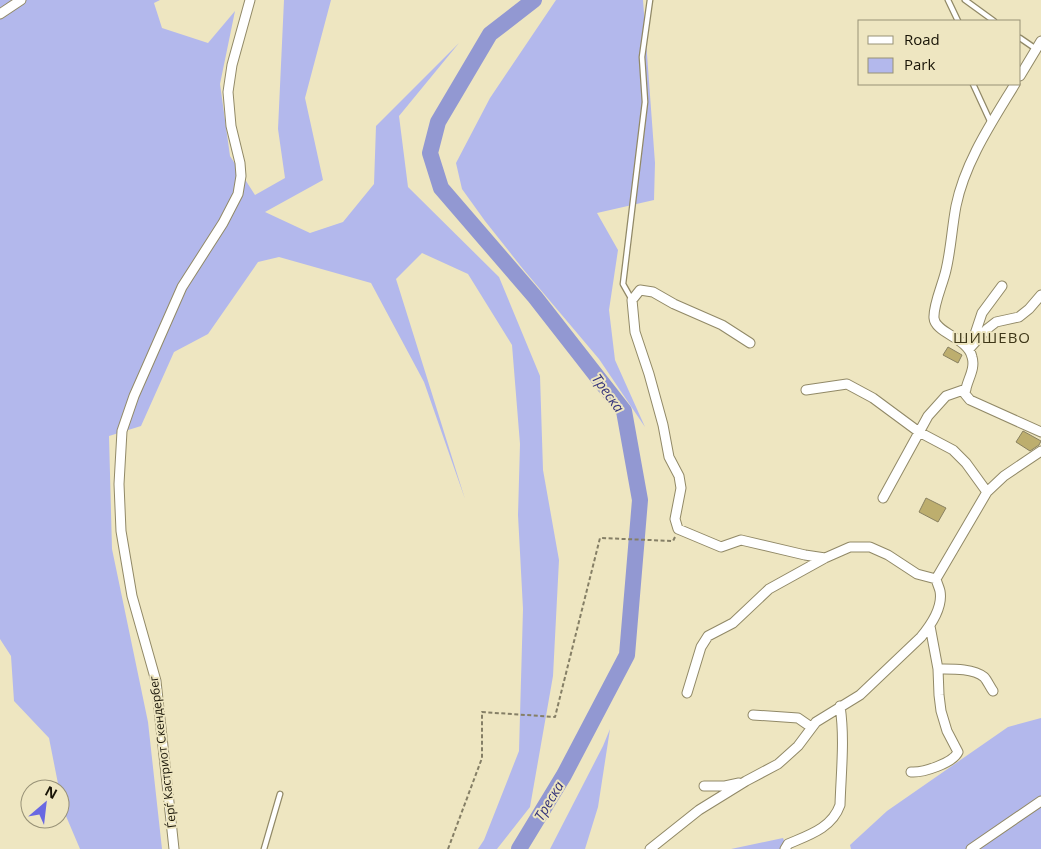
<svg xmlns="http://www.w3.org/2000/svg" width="1041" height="849" font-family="'Open Sans',sans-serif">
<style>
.green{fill:#b3b8ec}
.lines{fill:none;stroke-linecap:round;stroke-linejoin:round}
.river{stroke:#9298d2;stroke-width:16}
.building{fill:#bdae6e;stroke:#898160}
.lane-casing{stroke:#918967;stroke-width:7}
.street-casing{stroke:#918967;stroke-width:11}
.path{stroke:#857f66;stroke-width:2;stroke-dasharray:4 2.5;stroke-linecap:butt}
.lane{stroke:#fff;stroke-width:4.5}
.street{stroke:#fff;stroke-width:9}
.labels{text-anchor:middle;stroke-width:4;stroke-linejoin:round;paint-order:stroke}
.street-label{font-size:12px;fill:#181407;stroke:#eee6c1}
.water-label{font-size:14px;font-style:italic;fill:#36357b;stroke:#eee6c1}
.quarter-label{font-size:15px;letter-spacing:1px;fill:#3e3718;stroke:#eee6c1}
</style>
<rect width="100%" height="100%" fill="#eee6c1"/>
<path class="green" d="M0,0H160L154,3L162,28L208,43L235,11L220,84L230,156L255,195L285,178L278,129L284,0H331L305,98L323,180L265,212L310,233L343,222L374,184L376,126L459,43L399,116L408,187L499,277L540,376L543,470L559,560L553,676L530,807L497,849H478L484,840L519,751L523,609L518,515L520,444L512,345L468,274L422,253L396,279L465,499L424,382L371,283L279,257L258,262L208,334L174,352L141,426L109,436L112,549L148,722L162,849H80L63,809L49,738L14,701L11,656L0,639Z
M556,0H643L655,163L654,200L597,213L618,250L609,310L615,360L645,427L599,359L523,269L485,221L462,189L456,163L490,98Z
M1041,718V849H851L850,845L887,811L1008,727Z
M610,729L598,807L585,849H550L603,746Z
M783,838L787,849H731Z"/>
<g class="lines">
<path class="river" d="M519,849L564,775L627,655L640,500L624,411L535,297L441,188L430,153L438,122L490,34L534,0"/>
</g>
<path class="building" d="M948,347L962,355L958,363L943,355Z
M1023,431L1041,441L1039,445L1030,451L1016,442Z
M926,498L946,508L938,522L919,512Z"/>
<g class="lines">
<defs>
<path id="lane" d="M948,0L958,21
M965,0L994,21
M1020,38L1036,49
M973,84L991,123
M632,300L623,284L645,102L642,57L650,0
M264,849L280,794"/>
<path id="street" d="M0,14L21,0
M1020,76L1041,41
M1015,84C992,122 965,162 956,206C952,227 951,249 946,270C943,284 933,305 934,318C935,333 968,338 972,357C976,370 966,381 965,394L970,400L1041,432
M973,340L982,313L1002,286
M750,343L722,325L674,304L653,292L640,290L632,300L635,332L649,374L663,425L669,457L679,476L681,488L675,519L678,529L721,547L741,540L805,555L825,558L850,547H870L888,555L917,574L936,579
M969,349L987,329L996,322L1019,317L1029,309L1041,295
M806,390L847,384L873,398L919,432L953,450L966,463L987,492
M883,498L928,416L946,396L966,389
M938,669C951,669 973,668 984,677C987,680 990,687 993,691
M687,693L701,647L708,636L733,623L769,589L825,558
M753,715L798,718L811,727
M911,772C923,773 953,763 958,752L947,731L941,711L939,695L938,669L930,626
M704,786H725L739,783
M174,849L156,681L132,596L121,531L119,484L122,431L134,396L182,287L223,223L238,194L241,176L240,163L231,126L228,92L232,65L250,0
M650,849L699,810L746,781L778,764L798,746L816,722L860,695L921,637C931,625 943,607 940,591C939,587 937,583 936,579L987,492L1004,476L1041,451
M785,849L788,844C809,835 832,828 840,805C841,772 845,739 840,706
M971,849L1041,801"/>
</defs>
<use href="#lane" class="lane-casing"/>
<use href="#street" class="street-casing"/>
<path class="path" d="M448,849L482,758V712L555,717L600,538L673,541L675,537"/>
<use href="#lane" class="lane"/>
<use href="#street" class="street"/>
</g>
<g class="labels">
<g class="street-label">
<text transform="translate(163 752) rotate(-97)" y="4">Ѓерѓ Кастриот Скендербег</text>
</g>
<g class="water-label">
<text transform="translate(608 393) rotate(54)" y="5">Треска</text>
<text transform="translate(549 801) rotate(-59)" y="5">Треска</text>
</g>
<g class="quarter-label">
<text x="992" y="343">ШИШЕВО</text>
</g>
</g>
<rect x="858" y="20" width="162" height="65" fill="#eee6c1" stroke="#989277"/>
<rect x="868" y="36" width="25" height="8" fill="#ffffff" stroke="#989277"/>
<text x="904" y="45" font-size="15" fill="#181407">Road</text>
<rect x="868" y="58" width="25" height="15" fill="#b3b8ec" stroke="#989277"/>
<text x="904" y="70" font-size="15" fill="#181407">Park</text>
<g transform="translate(45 804) rotate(28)"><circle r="24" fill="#eee6c1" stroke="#989277"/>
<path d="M0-4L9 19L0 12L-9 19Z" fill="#6968e2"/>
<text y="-8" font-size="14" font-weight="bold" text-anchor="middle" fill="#181407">N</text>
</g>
</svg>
